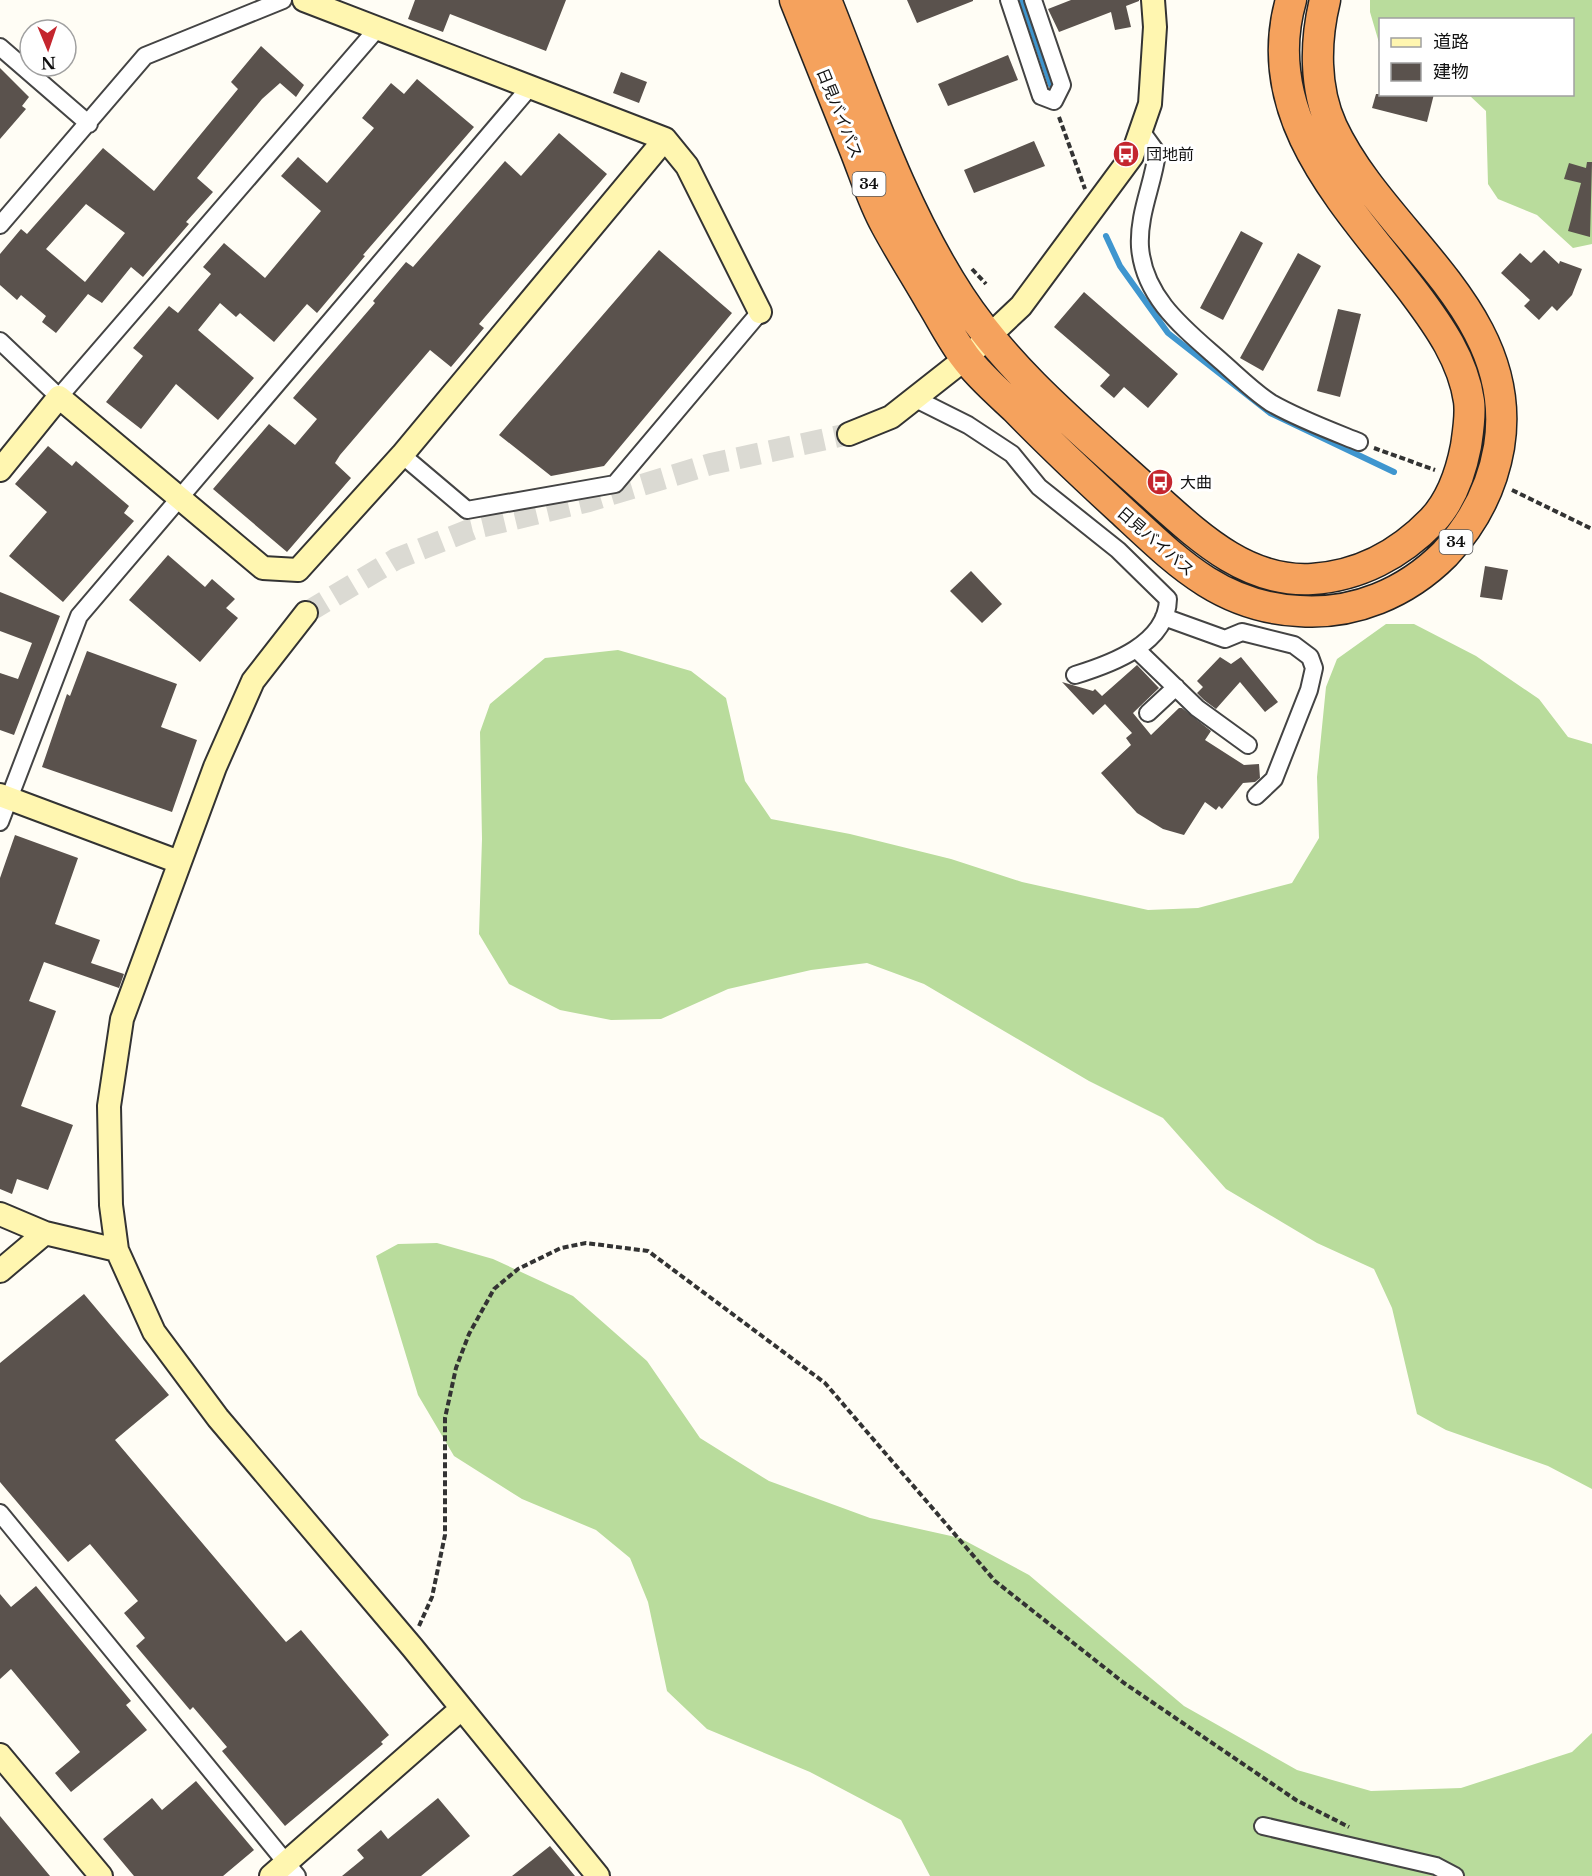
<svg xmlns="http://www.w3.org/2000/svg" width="1592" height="1876" font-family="'Libre Baskerville','Noto Sans JP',serif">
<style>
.forest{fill:#b9dc9c}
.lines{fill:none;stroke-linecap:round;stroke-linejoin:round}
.stream{stroke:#3f96cf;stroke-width:6}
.building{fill:#5a524d;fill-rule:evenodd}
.secondary-tunnel{stroke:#dbdad3;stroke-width:22;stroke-dasharray:22 11;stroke-linecap:butt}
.street-casing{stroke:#444;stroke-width:20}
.secondary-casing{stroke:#333;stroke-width:26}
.highway-casing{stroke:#222;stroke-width:33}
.path{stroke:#333;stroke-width:4;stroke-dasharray:6 3;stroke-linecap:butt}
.street{stroke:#fff;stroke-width:16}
.secondary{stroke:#fff6b0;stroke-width:22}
.highway{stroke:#f5a25d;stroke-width:30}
.labels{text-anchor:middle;stroke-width:6;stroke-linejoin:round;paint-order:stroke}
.shield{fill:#fff;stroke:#585858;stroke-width:1.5}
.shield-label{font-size:15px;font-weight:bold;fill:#111}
.street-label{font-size:16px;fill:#111;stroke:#fff}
.poi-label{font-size:16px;fill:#111;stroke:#fff;text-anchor:start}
</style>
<rect width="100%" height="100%" fill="#fffdf5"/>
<path class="forest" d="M1370,0H1592V244L1573,248L1537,215L1498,199L1488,184L1486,111L1469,95L1572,94V20H1380V46L1370,12Z
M1386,624H1414L1476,656L1539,699L1568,737L1592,744V1489L1548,1466L1446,1430L1417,1414L1392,1308L1374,1269L1317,1243L1226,1189L1163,1118L1089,1081L924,984L867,963L811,970L728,989L661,1019L611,1020L560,1010L509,984L479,934L482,839L480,732L490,704L545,658L618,650L691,671L726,698L745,781L771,819L850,834L951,859L1022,882L1148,910L1198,908L1292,883L1319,838L1317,777L1326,687L1337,659Z
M437,1243L493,1259L573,1296L647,1361L700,1438L769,1481L870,1518L960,1538L1029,1575L1184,1706L1297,1770L1371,1791L1461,1788L1572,1752L1592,1733V1876H930L901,1820L810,1772L707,1729L667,1691L648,1602L630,1558L596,1530L522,1499L454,1456L418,1395L376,1256L398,1244Z"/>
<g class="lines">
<path class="stream" d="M1022,0L1051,85
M1106,236L1120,266L1168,333L1270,413L1394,472"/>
</g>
<path class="building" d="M415,0H566L546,51L450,14L443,32L408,19Z
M907,0H973V1L917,23Z
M1071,0H1139V1L1126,6L1131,27L1115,30L1111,12L1059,32L1048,9Z
M261,46L304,85L296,97L280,83L262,99L197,178L213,192L186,222L189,224L143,277L131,267L102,303L88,294L56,333L42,322L46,316L21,295L17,300L0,285V254L21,229L27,234L103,148L154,191L238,89L231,82ZM86,204L125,233L85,282L46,249Z
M1008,55L1018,80L948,106L938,84Z
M0,68L29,97L22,106L26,109L0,139Z
M621,72L647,82L639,103L613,93Z
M417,79L474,127L363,255L365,256L317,313L307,304L274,342L240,313L236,317L220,303L198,330L254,378L218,420L176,384L141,429L106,402L143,356L133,348L169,306L178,313L211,274L203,267L224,243L265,278L321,211L281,176L298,157L327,183L374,128L362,118L391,83L404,94Z
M1376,94H1434L1427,122L1372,108Z
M559,133L607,174L479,324L484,328L451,367L430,350L340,455L335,463L351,478L287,552L213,489L269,424L295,445L317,419L293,398L375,303L373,301L406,262L413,267L505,161L521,176Z
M1034,141L1045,166L974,193L964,170Z
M1587,162H1592L1590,237L1568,231L1581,183L1564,179L1569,163L1586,168Z
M1241,231L1263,243L1223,320L1200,308Z
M659,250L732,313L604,466L551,476L499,435Z
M1544,250L1559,264L1560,261L1582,269L1572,295L1557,311L1552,306L1539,320L1524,306L1530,300L1501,273L1520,253L1531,263Z
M1298,253L1321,266L1263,371L1240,358Z
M1084,292L1178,374L1148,408L1124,387L1114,398L1100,386L1110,375L1054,327Z
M1338,309L1361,314L1340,397L1317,391Z
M48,446L72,466L76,461L129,506L124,513L134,521L63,602L9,556L47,512L15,484Z
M168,555L205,587L212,579L235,599L226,608L238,618L200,662L129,600Z
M1485,566L1508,570L1502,600L1480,597Z
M971,571L1002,604L982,623L950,591Z
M0,592L60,616L14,735L0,730V673L18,679L32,643L0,631Z
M87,651L177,684L161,727L197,740L172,812L42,767L67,694L70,696Z
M1220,657L1231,664L1241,657L1278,702L1265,712L1240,682L1216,709L1204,700L1197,693L1203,687L1197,681Z
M1137,665L1159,688L1133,713L1151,735L1179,708H1182L1211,731L1205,740L1244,765L1259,764L1260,778L1255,782L1243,783L1222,809L1219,806L1216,810L1205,802L1184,835L1163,829L1137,813L1101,773L1131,745L1126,738L1132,733L1105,704L1093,715L1062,682L1093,691L1095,689L1102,696Z
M15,835L78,858L55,924L100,940L91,963L124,974L119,988L44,962L29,1001L56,1011L21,1106L73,1125L48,1190L17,1179L12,1194L0,1189V878Z
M84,1294L169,1395L115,1440L286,1642L301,1630L389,1735L381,1742L383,1744L285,1826L222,1751L227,1747L193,1707L190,1710L136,1646L145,1638L124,1613L138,1601L90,1544L68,1562L0,1482V1363Z
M36,1586L131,1701L126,1705L147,1730L71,1792L55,1773L80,1752L11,1669L0,1679V1594L11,1607Z
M196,1781L254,1850L223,1876H134L103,1839L152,1798L162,1810Z
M438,1798L470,1836L421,1876H342L364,1858L357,1850L381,1830L388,1839Z
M0,1816L50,1876H0Z
M550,1846L575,1876H512Z"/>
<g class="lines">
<path class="secondary-tunnel" d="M306,613L396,559L472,529L589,501L711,464L849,434"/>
<defs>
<path id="street" d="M1009,0L1041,96L1054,101L1062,85L1033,0
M0,47L89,124
M1141,131L1157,153C1153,185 1138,214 1140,247C1144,299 1186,330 1222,362C1238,376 1254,392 1271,403C1299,419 1329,430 1359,442
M0,225L145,56L283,0
M0,341L59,397L377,29
M914,398L968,425L1012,454L1039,487L1118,550L1168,599C1167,644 1111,664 1075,675
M402,455L467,510L615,484L760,312
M1164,617L1225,639L1242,632L1294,645L1310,657L1314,668L1309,690L1274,779L1256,796
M1136,649L1197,708L1248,745
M1148,713L1176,687
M0,822L79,616L530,87
M0,1513L297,1876
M1263,1826L1436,1866L1455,1876"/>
<path id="secondary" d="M304,0L665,139L687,166L760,312
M849,434L891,417L966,358L1021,306L1132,156L1150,104L1155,27L1153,0
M0,470L59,397L263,568L298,570L402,455L665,139
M306,613L253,681L215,767L122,1019L109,1106L111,1205L117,1250L154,1332L218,1418L412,1647L598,1876
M0,795L179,862
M0,1214L45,1233L117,1250
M0,1271L45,1233
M0,1755L101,1876
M271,1876L461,1709"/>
<path id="highway" d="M795,0C815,50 835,100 855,150C865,175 873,202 886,225C900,251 916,276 931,302C942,320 952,340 965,357C979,376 999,393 1016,409C1050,444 1085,477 1121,510C1176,561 1220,607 1299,611C1354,615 1406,593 1445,554C1473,524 1492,488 1499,447C1521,312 1383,236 1332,127C1314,88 1315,41 1325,0
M826,0C866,100 901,207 960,297C1010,373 1083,432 1150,493C1196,534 1245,583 1312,579C1359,576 1400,554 1432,521C1451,501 1461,472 1466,446C1468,432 1471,415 1469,401C1463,360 1439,326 1415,294C1349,207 1257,119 1291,0"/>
</defs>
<use href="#street" class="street-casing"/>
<use href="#secondary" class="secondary-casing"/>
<use href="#highway" class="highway-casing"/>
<path class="path" d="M1059,117L1085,189
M972,269L986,284
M1374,448L1435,470
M1512,490L1592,529
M419,1626L432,1597L445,1535V1418L456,1368L469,1334L494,1289L518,1269L561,1248L586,1243L648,1251L825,1383L995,1581L1124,1683L1296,1800L1349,1827"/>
<use href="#street" class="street"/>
<use href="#secondary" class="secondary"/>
<use href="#highway" class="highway"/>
</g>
<defs>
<symbol id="bus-disc" viewBox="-11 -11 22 22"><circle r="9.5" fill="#c4262e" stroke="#fff"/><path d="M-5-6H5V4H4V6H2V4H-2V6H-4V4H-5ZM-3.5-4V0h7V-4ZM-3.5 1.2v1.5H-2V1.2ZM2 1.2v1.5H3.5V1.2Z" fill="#fff"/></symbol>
</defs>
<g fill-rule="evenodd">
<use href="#bus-disc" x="1111" y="139" width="30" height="30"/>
<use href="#bus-disc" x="1145" y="467" width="30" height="30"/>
</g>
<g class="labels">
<g class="shield">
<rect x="852.5" y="172" width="33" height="24" rx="4.5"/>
<rect x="1439.5" y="530" width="33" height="24" rx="4.5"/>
</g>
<g class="shield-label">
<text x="869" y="189">34</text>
<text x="1456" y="547">34</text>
</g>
<g class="street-label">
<text transform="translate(840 113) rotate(68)" y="6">日見バイパス</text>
<text transform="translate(1156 541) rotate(41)" y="6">日見バイパス</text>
</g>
<g class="poi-label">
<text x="1146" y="160">団地前</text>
<text x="1180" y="488">大曲</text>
</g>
</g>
<rect x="1379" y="18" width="195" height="78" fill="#ffffff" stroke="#a0a0a0" stroke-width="1.5"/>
<rect x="1391" y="38" width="30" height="9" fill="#fff6b0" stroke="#a0a0a0" stroke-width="1.5"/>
<text x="1433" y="48" font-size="18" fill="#111111">道路</text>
<rect x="1391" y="63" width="30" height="18" fill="#5a524d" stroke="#a0a0a0" stroke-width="1.5"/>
<text x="1433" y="78" font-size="18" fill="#111111">建物</text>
<g transform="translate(48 48) rotate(178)"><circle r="28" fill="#ffffff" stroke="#a0a0a0" stroke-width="1.5"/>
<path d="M0-4.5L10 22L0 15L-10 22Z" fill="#c4262e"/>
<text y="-9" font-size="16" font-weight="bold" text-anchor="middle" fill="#111111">N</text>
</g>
</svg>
